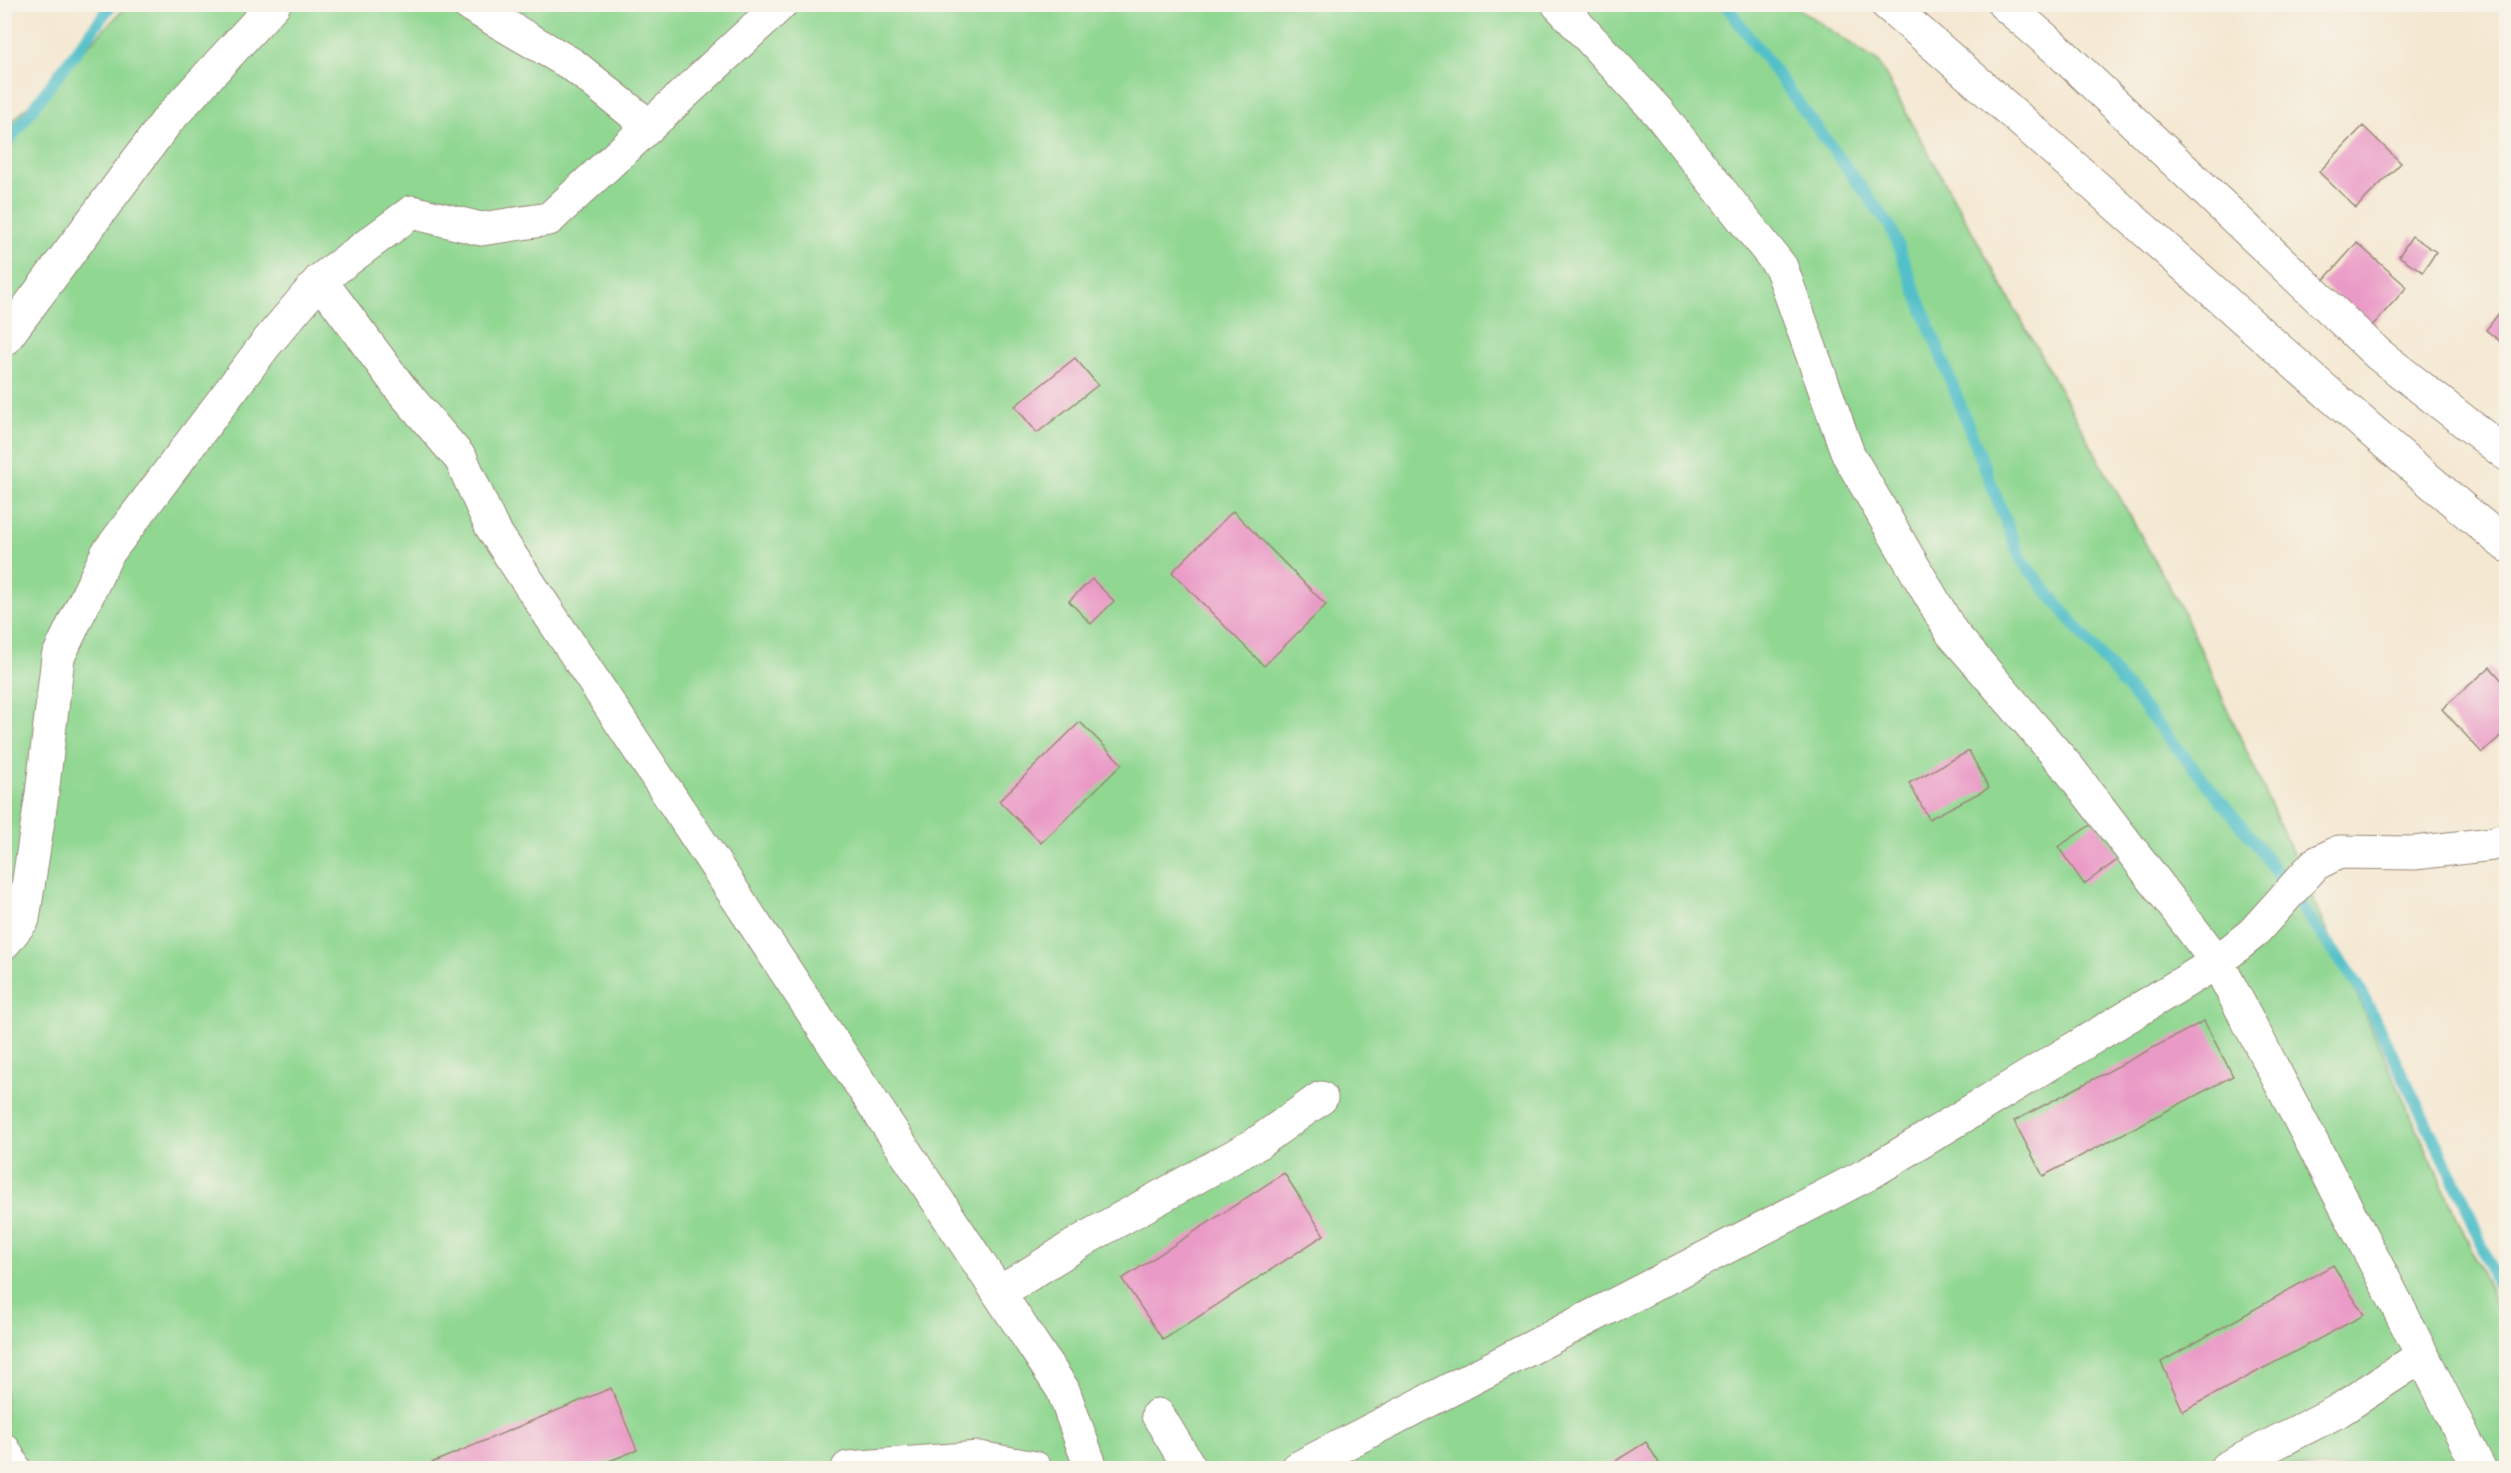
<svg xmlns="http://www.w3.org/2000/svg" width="2511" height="1473" font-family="'Indie Flower',sans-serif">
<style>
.park{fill:#90d792;stroke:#668058;stroke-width:1.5}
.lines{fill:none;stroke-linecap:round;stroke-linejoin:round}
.stream{stroke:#53c0c9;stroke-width:12}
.building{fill:#ea9ac6}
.minor-casing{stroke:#988978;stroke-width:35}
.highway-casing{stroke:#988978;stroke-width:35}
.minor{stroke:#fff;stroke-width:33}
.highway{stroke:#fff;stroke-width:33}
</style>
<rect width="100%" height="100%" fill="#f7f3e8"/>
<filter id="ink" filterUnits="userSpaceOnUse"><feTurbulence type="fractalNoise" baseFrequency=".0167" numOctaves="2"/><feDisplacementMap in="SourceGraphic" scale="12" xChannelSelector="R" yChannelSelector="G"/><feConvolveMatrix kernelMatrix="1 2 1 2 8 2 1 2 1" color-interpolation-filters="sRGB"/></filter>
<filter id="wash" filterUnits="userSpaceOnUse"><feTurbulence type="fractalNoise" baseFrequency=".008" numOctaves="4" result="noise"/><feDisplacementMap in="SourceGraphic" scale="24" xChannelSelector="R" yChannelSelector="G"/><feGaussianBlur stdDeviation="1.35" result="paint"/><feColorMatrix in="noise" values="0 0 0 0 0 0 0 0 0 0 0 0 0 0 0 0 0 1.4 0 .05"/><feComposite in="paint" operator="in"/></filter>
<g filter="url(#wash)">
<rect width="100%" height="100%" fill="#f4e8d2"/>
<path class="park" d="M128,5H1793L1878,62L2185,615L2506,1326V1468H5V129Z"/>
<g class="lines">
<path class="stream" d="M1725,4L1890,226L2021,560L2251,837L2358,985L2465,1202L2496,1283
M4,147L112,4"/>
</g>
<g id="blocks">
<path class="building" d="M2363,126L2401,163L2356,208L2319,172Z
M2412,236L2436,252L2423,272L2399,256Z
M2357,243L2407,287L2371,327L2321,283Z
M2506,304V346L2486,330Z
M1075,358L1098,385L1037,433L1015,406Z
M1233,511L1326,605L1264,666L1172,572Z
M1092,579L1114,601L1091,624L1069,601Z
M2490,667L2506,685V731L2482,753L2442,709Z
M1080,722L1122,764L1041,843L999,801Z
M1969,751L1989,788L1929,819L1909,783Z
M2095,822L2120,858L2084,884L2058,847Z
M2204,1021L2233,1076L2043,1176L2014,1121Z
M1284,1173L1324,1235L1163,1340L1122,1279Z
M2333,1265L2364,1315L2183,1411L2161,1362Z
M611,1388L637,1450L592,1468H431L429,1464Z
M1646,1442L1662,1468H1604Z"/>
</g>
</g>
<g filter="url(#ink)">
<use href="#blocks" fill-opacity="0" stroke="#988978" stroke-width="1.5"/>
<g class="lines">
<defs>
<path id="minor" d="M468,4L573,65L649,126
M1558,4L1659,113L1781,267L1848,454L1952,633L2070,770L2217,962L2388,1287L2479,1468
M320,280L401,389L461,459L491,526L1063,1390L1091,1468
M4,340L167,121L274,4
M4,943L23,919L42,794L58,657L107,554L265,345L320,280L412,212L481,229L549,219L781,4
M999,1293L1090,1236L1256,1144L1321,1098
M1158,1415L1190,1468
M4,1450L14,1468
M848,1468L979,1458L1035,1468
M1298,1468L1868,1174L2217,962L2253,933L2315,864L2339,852L2414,853L2492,844L2506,839
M2226,1468L2338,1411L2422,1356"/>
<path id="highway" d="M1887,4C2096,182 2295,370 2506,545
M2004,4L2058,50L2378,354L2506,454"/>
</defs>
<use href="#minor" class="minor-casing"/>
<use href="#highway" class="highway-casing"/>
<use href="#minor" class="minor"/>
<use href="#highway" class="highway"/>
</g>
</g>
<rect width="2511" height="1473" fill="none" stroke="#f7f3e8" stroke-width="24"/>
</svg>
